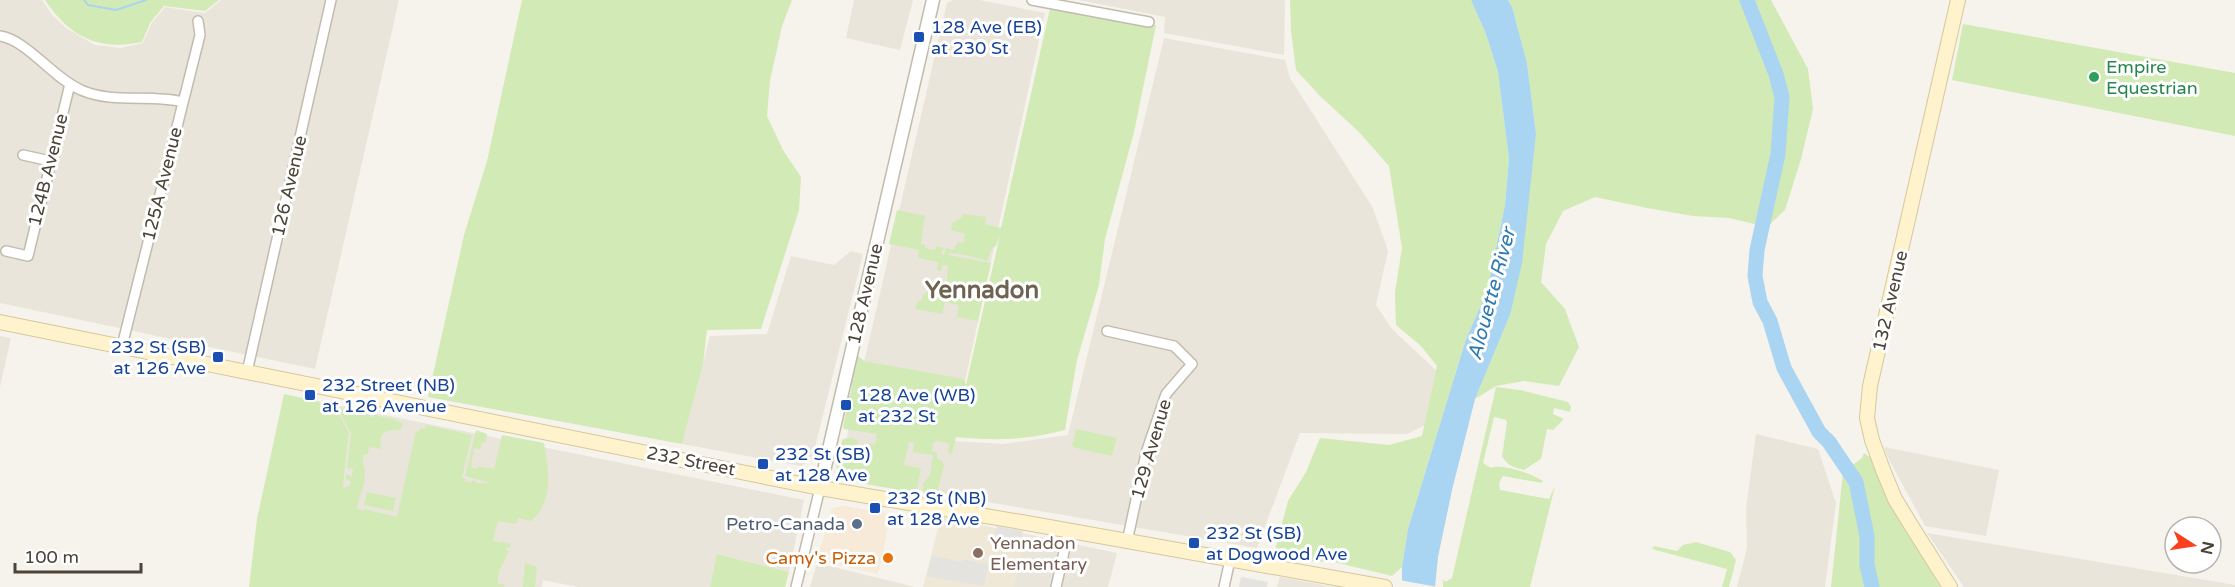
<svg xmlns="http://www.w3.org/2000/svg" width="2235" height="587" font-family="'Varela Round',sans-serif">
<style>
.residential{fill:#eae5da}
.commercial{fill:#f7ead8}
.education{fill:#efe8d6}
.green{fill:#d2eab5}
.parking{fill:#e5e3e0}
.water{fill:#a9d4f2}
.pier{fill:#f6f3ec}
.lines{fill:none;stroke-linecap:round;stroke-linejoin:round}
.stream{stroke:#a9d4f2;stroke-width:2}
.river{stroke:#a9d4f2;stroke-width:15}
.minor-casing{stroke:#c2bbae;stroke-width:12}
.tertiary-casing{stroke:#c2bbae;stroke-width:15}
.secondary-casing{stroke:#d6c79b;stroke-width:16}
.minor{stroke:#fff;stroke-width:9}
.tertiary{stroke:#fff;stroke-width:12}
.secondary{stroke:#fff3cd;stroke-width:14}
.transit-dot{fill:#1a4fb4;stroke:#fff;stroke-width:2}
.leisure-dot{fill:#2e9e5b;stroke:#fff;stroke-width:2}
.service-dot{fill:#5c6f8a;stroke:#fff;stroke-width:2}
.education-dot{fill:#8d6e63;stroke:#fff;stroke-width:2}
.food-dot{fill:#e8710a;stroke:#fff;stroke-width:2}
.labels{text-anchor:middle;stroke-width:6;stroke-linejoin:round;paint-order:stroke}
.transit-label{font-size:18px;fill:#164399;stroke:#fff;text-anchor:start}
.leisure-label{font-size:18px;fill:#27864d;stroke:#fff;text-anchor:start}
.street-label{font-size:18px;fill:#4b4439;stroke:#fff}
.service-label{font-size:18px;fill:#4e5e75;stroke:#fff;text-anchor:end}
.education-label{font-size:18px;fill:#785e54;stroke:#fff;text-anchor:start}
.food-label{font-size:18px;fill:#c56008;stroke:#fff;text-anchor:end}
.water-label{font-size:20px;font-style:italic;fill:#2e7ab2;stroke:#fff}
.district-label{font-size:24px;font-weight:bold;fill:#6e6250;stroke:#fff}
</style>
<rect width="100%" height="100%" fill="#f6f3ec"/>
<path class="residential" d="M0,0H42L53,16L66,28L95,45L120,48L143,43L151,24L165,7L205,13L221,0H399L315,369L0,303Z
M854,0H913L900,50L846,38Z
M953,0H980L1045,13L952,441L1003,444L1068,435L1164,38L1285,60L1290,78L1373,208L1388,251L1376,305L1392,329L1442,376L1433,421L1407,434L1300,433L1257,548L846,478L839,471L947,3Z
M1079,0H1285L1284,55L1164,33L1165,17Z
M851,251L863,254L812,459L801,466L682,444L710,336L767,334L791,256L834,265Z
M0,336L11,338L0,387Z
M335,405L804,500L789,572L718,554L710,587H578L543,580L542,587H467L420,552L361,518L339,509L345,472L349,433Z
M1756,434L1818,449L1836,503L1825,587H1737L1747,548L1746,509Z
M1884,447L1999,470L1986,536L1925,526L1887,456Z
M1927,533L2235,585V587H1964Z
M1026,534L1117,553L1108,587H1013Z
M817,563L915,587H810Z
M1280,577L1334,587H1277Z"/>
<path class="commercial" d="M844,506L891,514L878,574L817,560L832,508Z"/>
<path class="education" d="M941,517L1026,534L1013,587H923Z"/>
<path class="green" d="M45,0H219L205,11L164,6L150,23L142,42C97,51 70,37 45,0Z
M522,0H792L782,26L770,81L767,116L783,150L801,177L799,210L761,329L707,330L703,364L682,444L428,397L464,235L487,161Z
M1290,0H1471L1486,34L1498,72L1509,159L1505,205L1487,292L1466,339L1408,529L1402,567L1392,576L1334,562L1300,561L1275,550L1288,501L1306,472L1320,438L1389,445L1422,436L1437,366L1421,346L1396,325L1395,292L1402,248L1389,166L1359,132L1320,96L1296,70L1291,31Z
M1508,0H1771L1808,69L1813,109L1801,159L1785,210L1767,227L1729,218L1693,216L1647,208L1595,197L1563,211L1546,244L1541,282L1565,309L1579,347L1559,386L1524,381L1496,386L1475,399L1510,315L1536,134L1527,63L1512,7Z
M1051,4L1156,25L1134,132L1105,239L1099,285L1077,360L1065,430C1027,440 995,441 956,437L952,454L948,453L949,443L936,441L933,443L932,451L937,453V459L942,461L944,466L936,496L923,493V484L930,475L933,455L913,452L914,443L909,442L904,465L921,468L916,493L843,480C832,468 837,452 843,439L851,438L858,441L856,453L863,457V455H867L870,443L875,444L877,434L844,429L843,427L848,403L846,402L851,393L852,374L855,357L858,356L864,361L964,379L966,385L1000,235L996,246L992,248L987,261C978,258 957,252 949,253L948,255L991,263L978,321L957,317L959,305L945,302L942,314L915,309L917,302L921,301L923,295L928,291L937,293L940,287H946L948,266L943,265L940,272L937,270L938,262L918,258L919,250L889,244L897,210L925,216L921,244L925,245V248L935,250L936,246L944,248L941,254L944,255L946,248L954,250L957,243L964,242L965,234L951,230L952,223L962,218L963,214L986,217L985,224L1001,228Z
M1963,24L2235,73V136L1952,80Z
M1496,387L1520,390L1568,402L1571,407L1570,412L1554,408L1553,414L1564,419L1553,430L1547,429L1541,459L1524,470C1514,467 1507,466 1502,456L1507,423L1506,420L1494,417L1483,463L1491,468C1502,463 1532,474 1543,481L1542,483L1503,476L1499,483L1500,490L1549,499L1555,486L1530,587H1443V579L1445,582L1452,578Z
M284,394L335,405L349,433L343,488L350,486L351,481L346,480V475L352,476L353,469L347,468L351,434L338,408L370,414V417L373,418L374,415L394,419L403,424L400,430C389,430 385,429 380,439L381,449L369,447L368,454H365C360,463 365,464 365,472C366,483 359,497 357,508L363,511L364,509L397,517L416,431L419,432L420,428L425,429L426,425L472,435L462,477L465,479V481L472,483V480L478,483H491L465,476L476,430L487,434L485,443L482,442L480,449L474,448L471,467L477,469L478,466L494,469L502,435L544,443C548,470 555,500 531,521L518,518L516,524L498,521L493,541L501,543V541L511,544L510,548L507,547L506,550L509,551L500,569L497,583L505,585L504,587H249L257,519Z
M1076,429L1117,438L1112,456L1072,447Z
M1864,453L1871,458L1891,503L1940,587H1831L1843,472L1862,458Z
M367,492L396,498L393,511L364,505Z
M1696,542L1730,552L1736,560L1729,587H1722L1727,569L1652,549L1654,546L1677,551L1683,545Z
M717,554L789,572L785,587H710Z
M525,563L537,567L535,587H523Z"/>
<path class="parking" d="M997,526L1023,531L1019,548L993,543Z
M932,555L962,562L963,559L988,564L984,586L927,576Z
M1241,577L1268,582L1267,587H1239Z"/>
<path class="water" d="M1471,0H1508L1512,7L1527,63L1536,134L1522,263L1510,315L1475,399L1452,490L1438,557L1435,587H1402V567L1408,529L1466,339L1487,292L1505,205L1509,159L1498,72L1486,34Z"/>
<path class="pier" d="M1399,580L1438,587H1399Z"/>
<g class="lines">
<path class="stream" d="M84,0L88,5L116,10L146,0"/>
<path class="river" d="M1747,0L1776,74L1782,97L1778,154L1757,250L1755,276L1760,302L1770,321L1784,368L1819,432L1829,442L1856,482L1867,536V565L1872,587"/>
<defs>
<path id="minor" d="M1032,0L1149,22
M0,36C27,40 54,79 81,90C113,104 150,94 183,102
M23,155L50,161
M6,251L28,256L70,84
M1107,331L1174,346L1192,364L1166,394L1146,453L1127,542
M122,346L200,35L198,21
M247,372L331,0
M796,587L820,488
M1056,587L1069,530
M1224,587L1230,560"/>
<path id="tertiary" d="M820,488L933,0"/>
<path id="secondary" d="M0,322L820,488L1021,522L1385,587
M1950,587L1909,522L1895,499L1883,470L1872,440L1867,418L1870,386L1958,0"/>
</defs>
<use href="#minor" class="minor-casing"/>
<use href="#tertiary" class="tertiary-casing"/>
<use href="#secondary" class="secondary-casing"/>
<use href="#minor" class="minor"/>
<use href="#tertiary" class="tertiary"/>
<use href="#secondary" class="secondary"/>
</g>
<g class="transit-dot">
<rect x="913" y="31" width="12" height="12" rx="3"/>
<rect x="212" y="351" width="12" height="12" rx="3"/>
<rect x="304" y="389" width="12" height="12" rx="3"/>
<rect x="840" y="399" width="12" height="12" rx="3"/>
<rect x="757" y="458" width="12" height="12" rx="3"/>
<rect x="869" y="502" width="12" height="12" rx="3"/>
<rect x="1188" y="537" width="12" height="12" rx="3"/>
</g>
<circle class="leisure-dot" cx="2094" cy="77" r="6"/>
<circle class="service-dot" cx="857" cy="524" r="6"/>
<circle class="education-dot" cx="978" cy="553" r="6"/>
<circle class="food-dot" cx="888" cy="558" r="6"/>
<g class="labels">
<g class="transit-label">
<text x="931" y="33">128 Ave (EB)<tspan x="931" dy="21">at 230 St</tspan></text>
<text x="206" y="353" text-anchor="end">232 St (SB)<tspan x="206" dy="21">at 126 Ave</tspan></text>
<text x="322" y="391">232 Street (NB)<tspan x="322" dy="21">at 126 Avenue</tspan></text>
<text x="858" y="401">128 Ave (WB)<tspan x="858" dy="21">at 232 St</tspan></text>
<text x="775" y="460">232 St (SB)<tspan x="775" dy="21">at 128 Ave</tspan></text>
<text x="887" y="504">232 St (NB)<tspan x="887" dy="21">at 128 Ave</tspan></text>
<text x="1206" y="539">232 St (SB)<tspan x="1206" dy="21">at Dogwood Ave</tspan></text>
</g>
<g class="leisure-label">
<text x="2106" y="73">Empire<tspan x="2106" dy="21">Equestrian</tspan></text>
</g>
<g class="street-label">
<text transform="translate(48 170) rotate(-76)" y="6">124B Avenue</text>
<text transform="translate(162 184) rotate(-76)" y="6">125A Avenue</text>
<text transform="translate(289 186) rotate(-77)" y="6">126 Avenue</text>
<text transform="translate(865 294) rotate(-77)" y="6">128 Avenue</text>
<text transform="translate(1890 301) rotate(-77)" y="6">132 Avenue</text>
<text transform="translate(1151 449) rotate(-74)" y="6">129 Avenue</text>
<text transform="translate(691 461) rotate(11)" y="6">232 Street</text>
</g>
<g class="service-label">
<text x="845" y="530">Petro-Canada</text>
</g>
<g class="education-label">
<text x="990" y="549">Yennadon<tspan x="990" dy="21">Elementary</tspan></text>
</g>
<g class="food-label">
<text x="876" y="564">Camy's Pizza</text>
</g>
<g class="water-label">
<text transform="translate(1491 294) rotate(-75)" y="7">Alouette River</text>
</g>
<g class="district-label">
<text x="982" y="298">Yennadon</text>
</g>
</g>
<g transform="translate(2193 545) rotate(102)"><circle r="28" fill="#ffffff" stroke="#b7b4b0" stroke-width="1.5"/>
<path d="M0-4.5L10 22L0 15L-10 22Z" fill="#fc3f1d"/>
<text y="-9" font-size="16" font-weight="bold" text-anchor="middle" fill="#4b4439">N</text>
</g>
<path d="M15 563v9h126v-9" fill="none" stroke="#4b4439" stroke-width="3"/>
<text x="24" y="563" font-size="18" fill="#4b4439" stroke="#ffffff" stroke-width="4.5" paint-order="stroke">100 m</text>
</svg>
